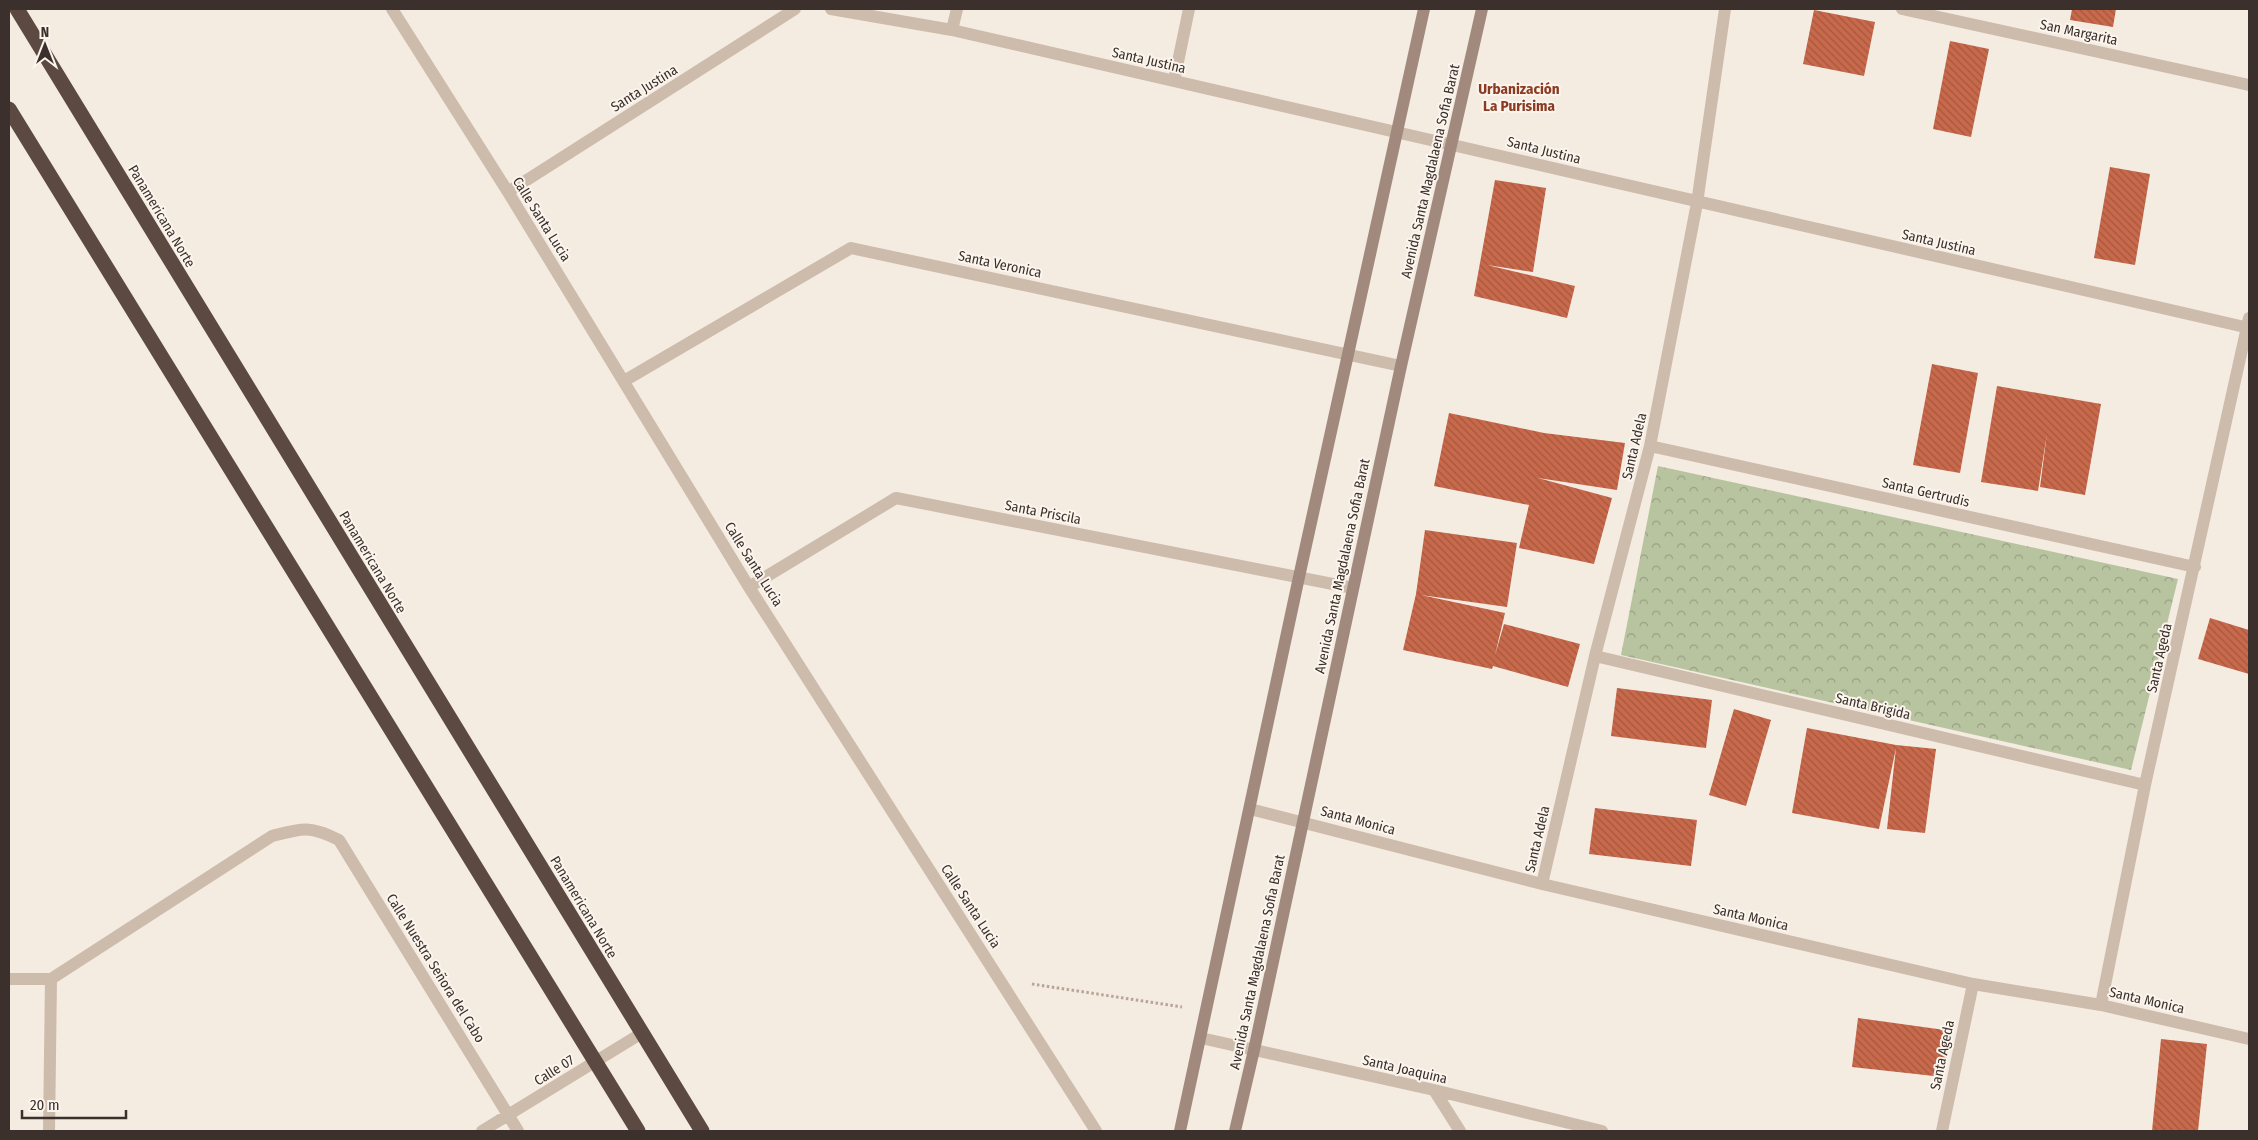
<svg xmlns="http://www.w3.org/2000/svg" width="2258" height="1140" font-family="'Fira Sans Condensed',sans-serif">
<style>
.park{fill:url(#park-crowns)}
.building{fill:url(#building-back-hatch)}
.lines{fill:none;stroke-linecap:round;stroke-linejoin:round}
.path{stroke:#b9a596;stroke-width:3;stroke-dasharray:2.5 2.5;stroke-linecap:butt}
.street{stroke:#cdbbac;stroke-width:12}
.secondary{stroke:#a18a7d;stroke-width:12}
.highway{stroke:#5c4a42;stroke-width:15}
.labels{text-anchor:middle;stroke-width:4;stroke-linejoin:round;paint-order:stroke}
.street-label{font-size:14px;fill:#3b302b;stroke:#fbf5ee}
.neighbourhood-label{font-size:15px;font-weight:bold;fill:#8c3b22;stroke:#fbf5ee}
</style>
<defs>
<pattern id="park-crowns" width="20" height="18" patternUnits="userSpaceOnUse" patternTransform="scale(1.25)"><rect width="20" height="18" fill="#b8c4a0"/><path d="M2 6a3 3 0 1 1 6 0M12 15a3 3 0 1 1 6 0" fill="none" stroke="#97a083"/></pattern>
<pattern id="building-back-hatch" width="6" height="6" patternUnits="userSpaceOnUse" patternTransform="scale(1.25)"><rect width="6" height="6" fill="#c8694b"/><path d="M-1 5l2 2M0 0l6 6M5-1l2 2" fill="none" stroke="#a4573f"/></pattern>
</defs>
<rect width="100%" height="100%" fill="#f4ebe1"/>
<path class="park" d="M1658,466L2178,579L2131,770L1621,655Z"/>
<path class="building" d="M2072,9H2116L2113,27L2070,20Z
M1814,10L1875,22L1864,76L1803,64Z
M1950,41L1989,49L1971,137L1933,129Z
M2110,167L2150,174L2135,265L2094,258Z
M1495,180L1546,188L1533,272L1487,265L1575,286L1567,318L1474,296Z
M1932,364L1978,373L1960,473L1913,465Z
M1997,386L2101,404L2085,495L2040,487L2047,433L2038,491L1981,482Z
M1449,413L1544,433L1625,443L1617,490L1538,478L1612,498L1594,564L1519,548L1529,505L1434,486Z
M1425,530L1517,543L1507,607L1421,595L1505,613L1495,655L1504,624L1580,644L1568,687L1493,666L1492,669L1403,650L1416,594Z
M2210,618L2249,630V674L2198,659Z
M1617,688L1712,700L1706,748L1611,736Z
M1734,709L1771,720L1746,806L1709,795Z
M1807,728L1896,745L1936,749L1925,833L1887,829L1896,748L1879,829L1792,813Z
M1595,808L1697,820L1691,866L1589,854Z
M1858,1018L1952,1031L1943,1077L1852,1067Z
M2161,1039L2207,1044L2198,1131H2152Z"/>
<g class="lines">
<path class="path" d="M1032,984L1182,1007"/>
<path class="street" d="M392,9L508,192L749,587L1096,1131
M831,9L952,30L2249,328
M1902,9L2249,85
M952,30L957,9
M1174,81L1189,9
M508,192L795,9
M624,381L851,248L1401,366
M1650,446L2195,567
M749,587L896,498L1353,588
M1595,656L2145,785
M1250,809L1542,884L1973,984L2101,1005L2249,1039
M1542,884L1595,656L1650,446L1697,203L1725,9
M9,979H51L272,836C302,828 310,825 339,840L518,1131
M2101,1005L2145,785L2249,318
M1201,1038L1434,1090L1602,1131
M1434,1090L1460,1131
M49,1131L51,979
M482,1131L642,1033
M1942,1131L1973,984"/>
<path class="secondary" d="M1180,1131L1299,577L1424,9
M1235,1131L1254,1050L1401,366L1482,9"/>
<path class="highway" d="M17,9L702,1131
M9,109L638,1131"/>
</g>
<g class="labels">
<g class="street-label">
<text transform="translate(2079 32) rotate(12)" y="5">San Margarita</text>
<text transform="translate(1149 60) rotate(13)" y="5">Santa Justina</text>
<text transform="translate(644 88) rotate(-32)" y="5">Santa Justina</text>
<text transform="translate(1544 150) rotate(14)" y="5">Santa Justina</text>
<text transform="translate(1430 171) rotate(-77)" y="5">Avenida Santa Magdalaena Sofia Barat</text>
<text transform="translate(162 216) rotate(59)" y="5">Panamericana Norte</text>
<text transform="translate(542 219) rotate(58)" y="5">Calle Santa Lucia</text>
<text transform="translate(1939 242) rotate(13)" y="5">Santa Justina</text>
<text transform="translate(1000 264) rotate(12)" y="5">Santa Veronica</text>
<text transform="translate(1634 446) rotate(-77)" y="5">Santa Adela</text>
<text transform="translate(1926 492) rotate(13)" y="5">Santa Gertrudis</text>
<text transform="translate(1043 512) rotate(11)" y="5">Santa Priscila</text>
<text transform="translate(373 562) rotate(59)" y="5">Panamericana Norte</text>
<text transform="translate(754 564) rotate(58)" y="5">Calle Santa Lucia</text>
<text transform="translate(1342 566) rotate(-78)" y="5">Avenida Santa Magdalaena Sofia Barat</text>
<text transform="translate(2159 658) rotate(-77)" y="5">Santa Ageda</text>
<text transform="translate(1873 706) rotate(13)" y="5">Santa Brigida</text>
<text transform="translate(1358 820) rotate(15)" y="5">Santa Monica</text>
<text transform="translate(1537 839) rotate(-77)" y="5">Santa Adela</text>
<text transform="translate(971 906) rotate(57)" y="5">Calle Santa Lucia</text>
<text transform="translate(584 907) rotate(59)" y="5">Panamericana Norte</text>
<text transform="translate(1751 917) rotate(13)" y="5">Santa Monica</text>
<text transform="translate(1257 962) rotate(-78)" y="5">Avenida Santa Magdalaena Sofia Barat</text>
<text transform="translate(436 968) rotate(58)" y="5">Calle Nuestra Señora del Cabo</text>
<text transform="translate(2147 1000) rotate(13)" y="5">Santa Monica</text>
<text transform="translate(1942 1055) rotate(-78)" y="5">Santa Ageda</text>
<text transform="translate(1405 1069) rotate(13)" y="5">Santa Joaquina</text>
<text transform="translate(554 1070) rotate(-32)" y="5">Calle 07</text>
</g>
<g class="neighbourhood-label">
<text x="1519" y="94">Urbanización<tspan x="1519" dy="17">La Purisima</tspan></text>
</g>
</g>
<rect width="2258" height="1140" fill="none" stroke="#3b302b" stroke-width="20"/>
<g transform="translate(45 45)" stroke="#fbf5ee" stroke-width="4" paint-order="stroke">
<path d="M0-4L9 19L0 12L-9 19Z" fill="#3b302b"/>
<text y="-8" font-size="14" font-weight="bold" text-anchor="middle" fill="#3b302b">N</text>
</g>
<path d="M22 1110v8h104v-8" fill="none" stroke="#3b302b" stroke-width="2.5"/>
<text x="30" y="1110" font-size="15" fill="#3b302b" stroke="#fbf5ee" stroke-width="4" paint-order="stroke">20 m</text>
</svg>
